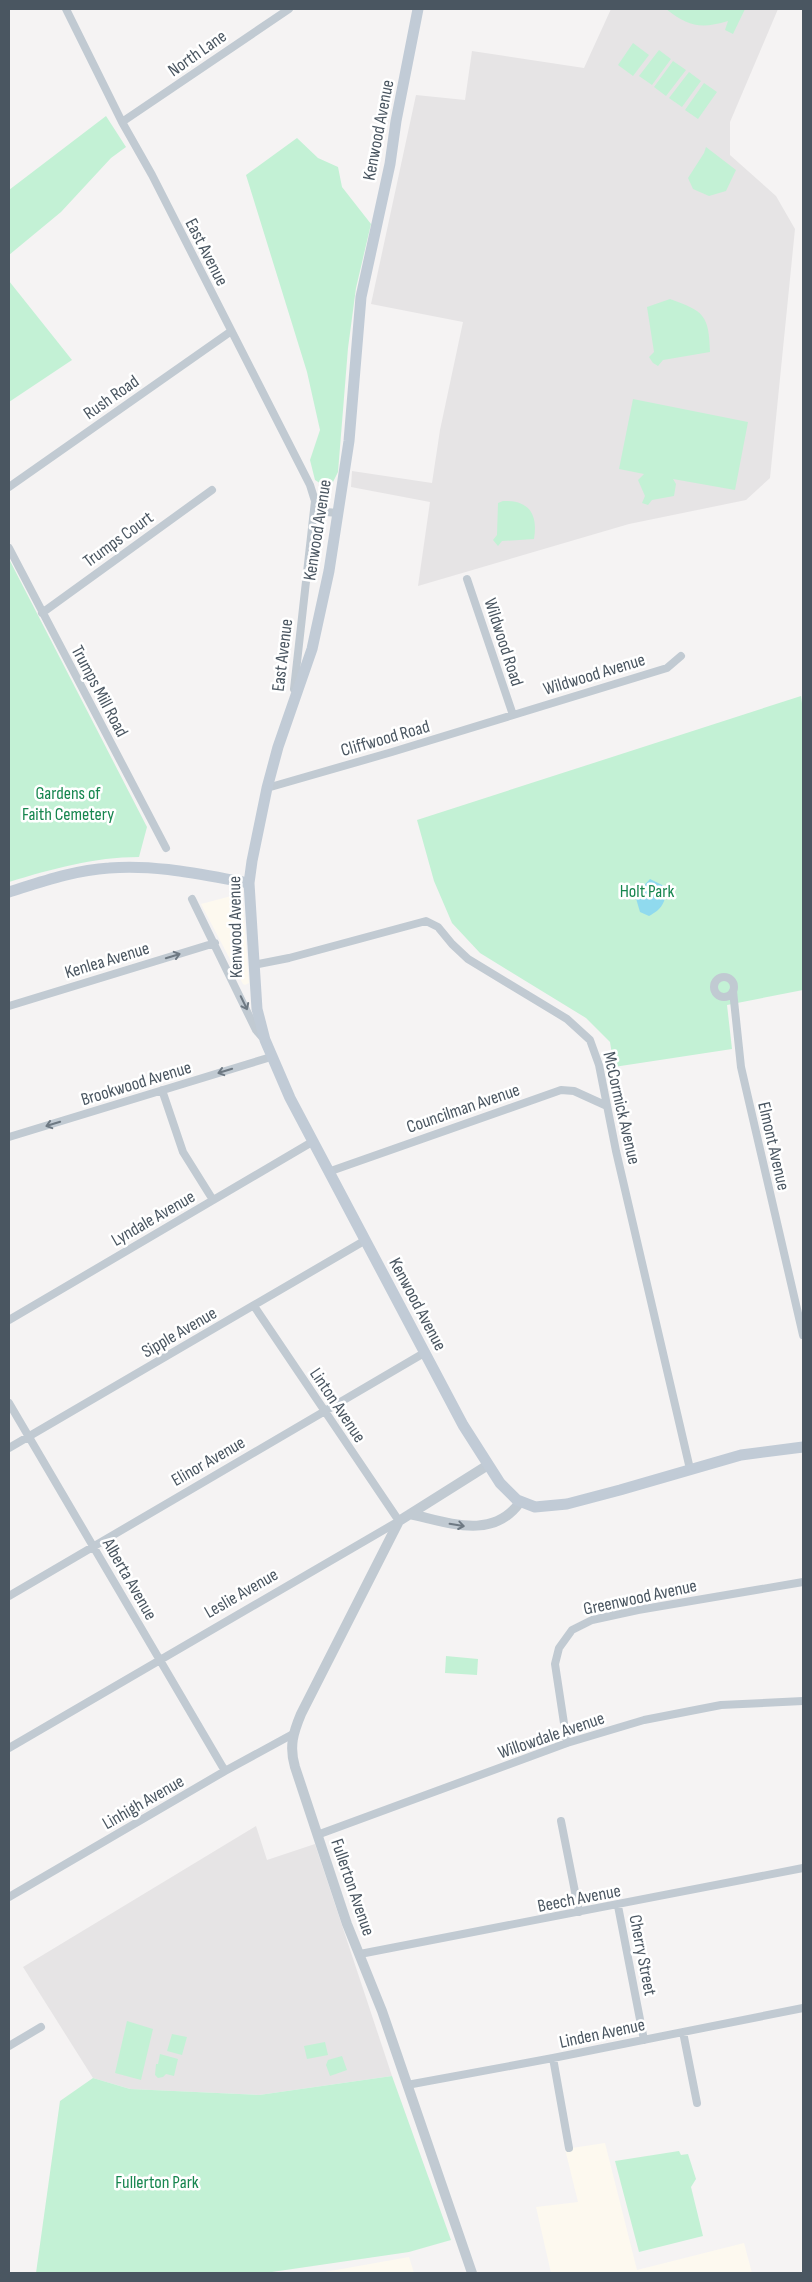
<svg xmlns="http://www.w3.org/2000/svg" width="812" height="2282" font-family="'Sofia Sans Condensed',sans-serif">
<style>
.commercial{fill:#fdf9ef}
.education{fill:#e6e4e5}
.green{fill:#c3f1d5}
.water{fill:#90daee}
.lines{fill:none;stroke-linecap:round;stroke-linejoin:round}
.minor{stroke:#c1cad2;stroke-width:8}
.tertiary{stroke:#c1cad2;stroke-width:10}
.secondary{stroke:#c1cbd6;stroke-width:11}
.oneway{stroke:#6e7983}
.labels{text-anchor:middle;stroke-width:5;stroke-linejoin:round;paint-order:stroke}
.street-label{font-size:18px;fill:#4a5661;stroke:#fff}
.park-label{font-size:18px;fill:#17864f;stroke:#fff}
</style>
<rect width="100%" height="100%" fill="#f5f3f3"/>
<path class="commercial" d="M235,895L240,896L243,904L249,983L245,985L243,984L201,904Z
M605,2143L637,2270L744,2243L752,2273H551L536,2207L578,2202L565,2149Z
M409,2257L414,2273H318H319Z"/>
<path class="education" d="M611,9H778L730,122V155L776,196L795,229L770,478L746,500L629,524L418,586L430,502L351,487L352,471L432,483L440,430L463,322L371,304L416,95L465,100L472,51L584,68Z
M256,1826L267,1860L315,1844L392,2076L259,2095L130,2089L93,2078L23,1967Z"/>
<path class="green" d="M666,9H745L733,34L725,30L728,21C701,29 689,27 666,9Z
M633,43L649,55L633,76L618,65Z
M659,50L671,59L652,85L639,76Z
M673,61L686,70L666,96L654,87Z
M689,72L701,81L682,107L669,98Z
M704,83L717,92L698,119L685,110Z
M106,116L126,147L111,158L61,212L9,255V190Z
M297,138L318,158L338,167L342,187L371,224L356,288L348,348L338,472L332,484L326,487L315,480L310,460L320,430L307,372L246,175Z
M706,147L736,170L726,191L709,196L693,189L688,178L704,153Z
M9,281L72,360L9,402Z
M670,299C704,311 709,315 710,352L663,360L658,366L653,363L649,357L654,352L647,307Z
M633,399L748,422L735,490L673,479L676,484L674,496L652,500L648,505L642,503L645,496L638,480L644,474L619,469Z
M503,501C530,500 538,515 534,539L502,541L498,546L493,540L497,535L498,503Z
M9,559L147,827L139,857C94,857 52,869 9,882Z
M801,696L803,710V990L727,1005L732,1049L614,1067L610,1042L586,1018L480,953L452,923L434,881L417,820Z
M446,1656L478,1659L477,1675L445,1673Z
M127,2021L153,2029L141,2080L115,2073Z
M172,2034L187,2037L182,2055L167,2051Z
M325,2042L328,2055L307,2059L304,2046Z
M160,2054L178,2059L174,2076L166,2074L163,2077L158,2078L155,2075L156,2064H158Z
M342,2056L347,2070L330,2076L326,2065L328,2060Z
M392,2076L451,2240L409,2252L265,2273H36L60,2101L93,2078L130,2089L259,2095Z
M679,2151L681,2155L688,2154L696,2179L691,2187L703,2236L639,2252L615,2161Z"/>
<path class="water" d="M650,879L666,887C666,902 662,909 649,916L640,912L635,895Z"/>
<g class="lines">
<path class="minor" d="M66,9L122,122L152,175L310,485L315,501L294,689
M122,122L289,9
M9,487L230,332
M314,511L338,513
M9,548L166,848
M467,579L513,715
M42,613L212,490
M267,788L392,752L667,668L681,656
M192,899L256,1030L262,1037
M253,965L289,958L426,921L438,927L452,944L468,959L567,1019L590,1040L599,1065L616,1151L690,1469
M714 987a10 10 0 1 1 20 0a10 10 0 1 1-20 0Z
M733,991L741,1067L803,1335
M9,1006L215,943
M162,1090L183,1152L213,1200
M9,1137L271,1057
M328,1172L561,1090L574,1091L607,1106
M9,1320L312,1142
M9,1403L225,1771
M9,1448L364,1241
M9,1596L424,1353
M567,1743L555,1664L559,1648L572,1630L592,1620L638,1610L803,1582
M9,1748L399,1521L254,1306
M561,1821L579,1912
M317,1835L567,1743L644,1720L721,1705L803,1701
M9,1897L225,1771L293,1734
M618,1906L644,2040
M360,1954L803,1868
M683,2032L697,2103
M9,2046L41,2027
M553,2058L569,2148
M407,2085L553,2058L803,2008"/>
<path class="tertiary" d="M410,1514C447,1522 493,1541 520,1502
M472,2273L382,2011L347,1924L295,1767C289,1747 293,1733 301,1714L399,1521L488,1465"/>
<path class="secondary" d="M418,9L396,121L390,164L361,297L349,441L329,571L312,649L278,747L267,788L252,861L249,883L257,1009L265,1040L290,1098L463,1425L500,1483L517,1500L535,1507L567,1504L620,1490L741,1455L803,1447
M9,892C41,882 75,870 109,868C156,864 203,875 249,883"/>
</g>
<defs><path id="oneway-shaft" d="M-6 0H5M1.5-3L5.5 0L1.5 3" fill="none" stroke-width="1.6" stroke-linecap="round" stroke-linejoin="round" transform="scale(1.25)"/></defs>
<g class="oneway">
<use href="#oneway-shaft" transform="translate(173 956) rotate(-17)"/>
<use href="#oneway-shaft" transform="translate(244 1003) rotate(64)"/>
<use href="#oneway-shaft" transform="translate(225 1071) rotate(163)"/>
<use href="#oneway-shaft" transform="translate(53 1124) rotate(163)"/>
<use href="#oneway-shaft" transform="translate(457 1525) rotate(9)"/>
</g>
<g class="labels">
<g class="street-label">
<text transform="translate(197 53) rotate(-35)" y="6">North Lane</text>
<text transform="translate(378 130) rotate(-79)" y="6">Kenwood Avenue</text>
<text transform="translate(207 252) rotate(63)" y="6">East Avenue</text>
<text transform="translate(111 397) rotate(-35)" y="6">Rush Road</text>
<text transform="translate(317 530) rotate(-81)" y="6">Kenwood Avenue</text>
<text transform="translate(118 539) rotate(-36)" y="6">Trumps Court</text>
<text transform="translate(504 642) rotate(72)" y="6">Wildwood Road</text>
<text transform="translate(282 655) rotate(-83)" y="6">East Avenue</text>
<text transform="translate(594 674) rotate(-17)" y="6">Wildwood Avenue</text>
<text transform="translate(100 691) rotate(62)" y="6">Trumps Mill Road</text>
<text transform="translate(385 738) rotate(-16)" y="6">Cliffwood Road</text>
<text transform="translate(235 927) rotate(-91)" y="6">Kenwood Avenue</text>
<text transform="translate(107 960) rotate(-17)" y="6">Kenlea Avenue</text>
<text transform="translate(136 1083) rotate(-17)" y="6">Brookwood Avenue</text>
<text transform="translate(463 1108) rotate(-19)" y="6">Councilman Avenue</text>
<text transform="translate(622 1108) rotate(77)" y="6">McCormick Avenue</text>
<text transform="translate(774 1146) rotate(77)" y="6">Elmont Avenue</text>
<text transform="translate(153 1218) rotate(-30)" y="6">Lyndale Avenue</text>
<text transform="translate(418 1304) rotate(62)" y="6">Kenwood Avenue</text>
<text transform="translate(179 1332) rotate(-30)" y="6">Sipple Avenue</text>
<text transform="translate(338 1405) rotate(56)" y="6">Linton Avenue</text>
<text transform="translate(208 1461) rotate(-30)" y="6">Elinor Avenue</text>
<text transform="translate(130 1579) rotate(60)" y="6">Alberta Avenue</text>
<text transform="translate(241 1593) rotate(-30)" y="6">Leslie Avenue</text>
<text transform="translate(640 1597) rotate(-12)" y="6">Greenwood Avenue</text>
<text transform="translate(551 1735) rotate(-19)" y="6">Willowdale Avenue</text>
<text transform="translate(143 1802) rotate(-30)" y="6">Linhigh Avenue</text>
<text transform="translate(353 1887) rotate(71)" y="6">Fullerton Avenue</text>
<text transform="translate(579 1898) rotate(-11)" y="6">Beech Avenue</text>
<text transform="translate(643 1955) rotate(79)" y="6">Cherry Street</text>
<text transform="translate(602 2033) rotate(-12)" y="6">Linden Avenue</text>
</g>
<g class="park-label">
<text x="68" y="799">Gardens of<tspan x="68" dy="21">Faith Cemetery</tspan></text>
<text x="647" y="897">Holt Park</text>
<text x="157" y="2188">Fullerton Park</text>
</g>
</g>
<rect width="812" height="2282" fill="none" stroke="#4a5661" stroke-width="20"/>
</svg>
